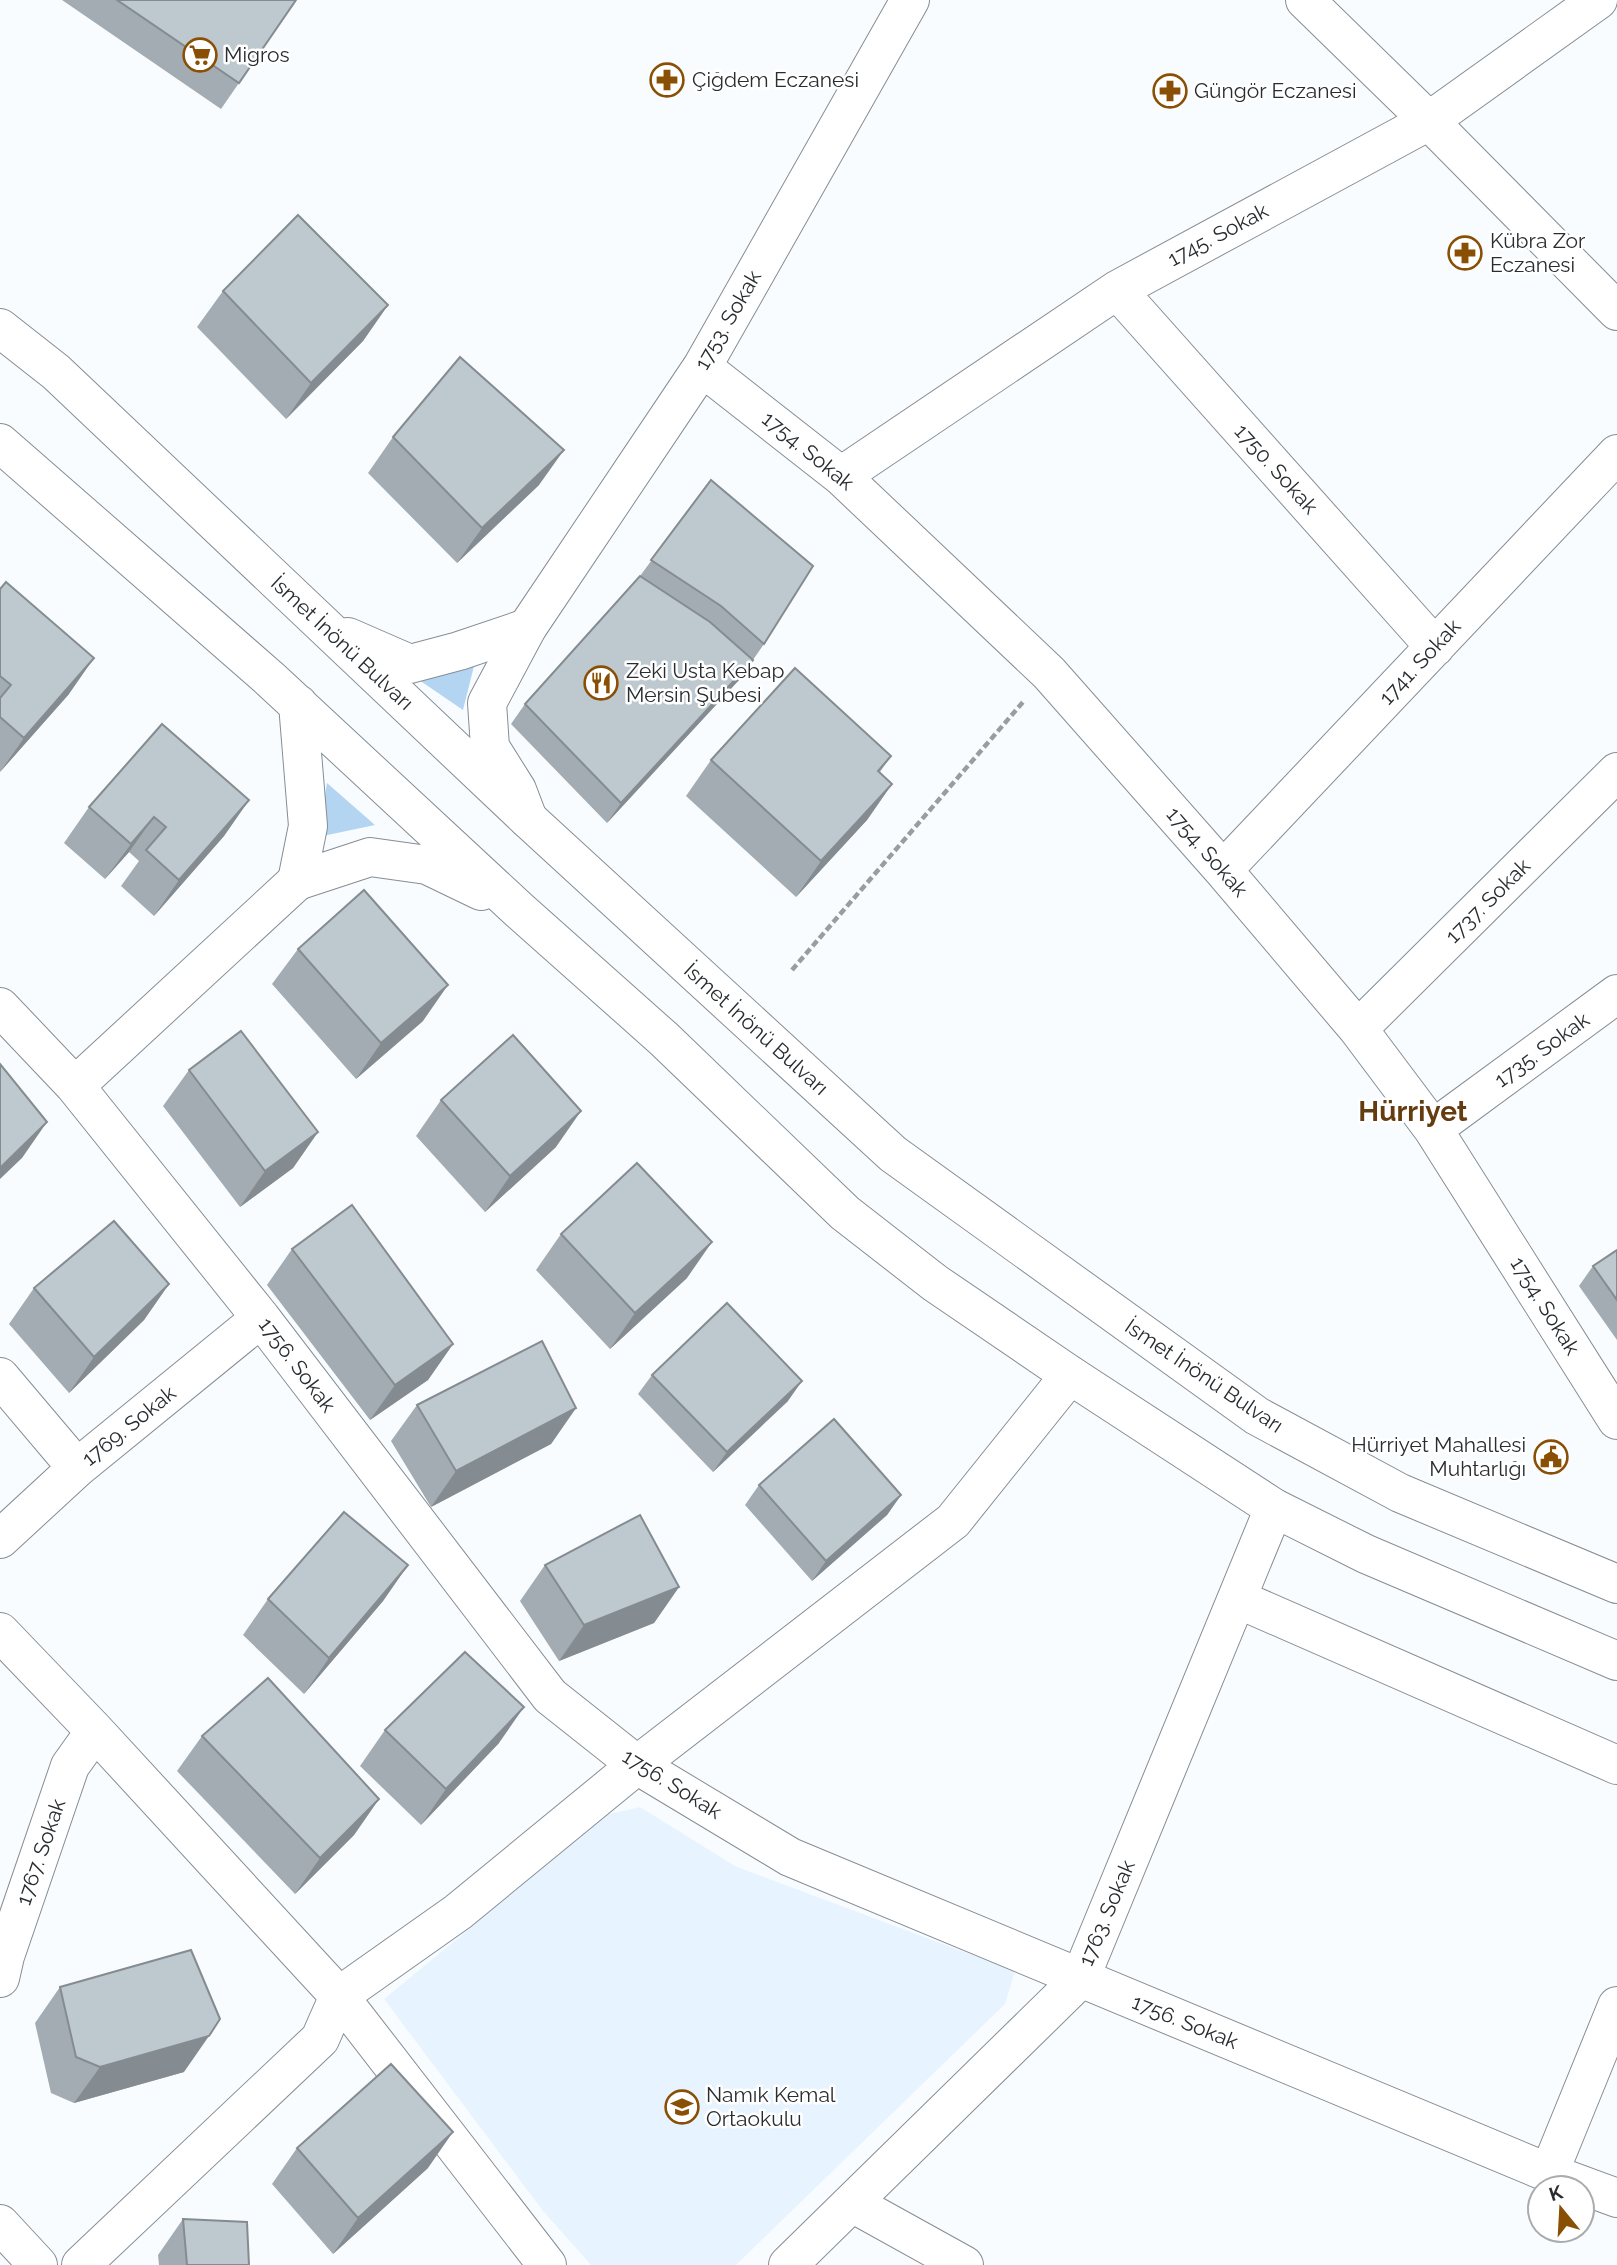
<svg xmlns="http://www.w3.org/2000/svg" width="1617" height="2265" font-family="Raleway,sans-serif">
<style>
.built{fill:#e7f4ff}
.green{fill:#b4d5f1}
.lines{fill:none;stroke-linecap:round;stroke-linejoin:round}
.street-casing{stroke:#858e95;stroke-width:40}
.primary-casing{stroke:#858e95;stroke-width:40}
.path{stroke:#999da0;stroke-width:4.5;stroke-dasharray:7 3.5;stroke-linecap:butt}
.street{stroke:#fff;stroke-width:38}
.primary{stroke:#fff;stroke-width:38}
.wall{fill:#a3acb2}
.shaded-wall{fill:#858c91}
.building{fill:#bec8cf;stroke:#858c91;stroke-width:2}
.labels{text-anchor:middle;stroke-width:5;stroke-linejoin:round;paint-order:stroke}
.poi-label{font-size:21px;fill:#292d30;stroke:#fff;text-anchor:start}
.street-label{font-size:21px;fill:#292d30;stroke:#fff}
.district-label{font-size:28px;font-weight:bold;fill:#653c10;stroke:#fff}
</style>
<rect width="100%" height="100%" fill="#f8fcff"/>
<path class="built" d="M640,1807L735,1866L1015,1971L1005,2004L736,2265H591L543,2211L384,1999L609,1814Z"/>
<path class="green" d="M477,654L463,710L419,680Z
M327,783L375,825L318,837Z"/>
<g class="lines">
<defs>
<path id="street" d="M1305,0L1429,121L1617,311
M1117,290L1435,647
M702,367L841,476L1049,673L1223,870L1358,1029L1433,1129L1617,1420
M841,476L1117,290L1429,121L1598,0
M528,819L517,790L490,747L487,703L527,628L702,367L910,0
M1223,870L1617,454
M0,1007L75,1086L261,1318L550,1696L637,1765L790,1857L1549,2173L1617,2198
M1358,1029L1617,772
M75,1086L297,881
M1433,1129L1617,994
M0,1377L77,1468
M0,1539L77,1468L261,1318
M1238,1599L1617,1765
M0,1632L95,1731L339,1996L547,2265
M0,1978L5,1956L70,1766L95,1731
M1549,2173L1617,2006
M852,2203L964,2265
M0,2224L38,2265
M81,2265L320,2039L339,1996L458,1912L637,1765L953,1521L1070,1375
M788,2265L1080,1979L1274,1508"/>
<path id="primary" d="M0,328L56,372L528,819L893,1154L1257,1416L1400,1493L1617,1584
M0,443L269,678L519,910L664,1039L845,1213L935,1283L1070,1375L1274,1508L1366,1554L1617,1661
M348,637L410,664L459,651L527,628
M298,704L308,826L297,881L370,857L427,865L481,891"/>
</defs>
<use href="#street" class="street-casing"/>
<use href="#primary" class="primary-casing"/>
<path class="path" d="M792,970L1023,702"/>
<use href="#street" class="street"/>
<use href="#primary" class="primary"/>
</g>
<path class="wall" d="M62,0H296L221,109Z
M223,291L388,305L363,341L286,419L197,327Z
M393,437L539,485L457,563L368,473Z
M711,480L764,644L739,680L607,823L511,724L525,704L640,576Z
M0,589L69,694L0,772Z
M891,756L880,772L892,784L867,820L796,897L686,796L711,760Z
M249,800L224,836L154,916L121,886L139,861L129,852L105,879L64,843L89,807Z
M298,949L423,1021L356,1079L272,984Z
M189,1070L318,1132L293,1168L240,1207L163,1106Z
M441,1100L556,1147L485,1212L416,1136Z
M561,1234L687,1278L610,1349L536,1270Z
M292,1249L453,1344L428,1380L370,1420L267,1285Z
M1617,1250V1340L1579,1286L1593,1266Z
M169,1284L144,1320L69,1393L9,1324L34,1288Z
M652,1375L788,1401L713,1472L638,1394Z
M417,1405L576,1408L551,1444L431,1507L391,1441Z
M759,1485L901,1495L887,1515L812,1581L745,1505Z
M408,1565L383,1601L304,1694L243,1635L268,1599Z
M545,1565L679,1587L654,1623L559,1661L520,1601Z
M385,1730L499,1743L421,1825L360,1766Z
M202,1736L379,1799L354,1835L295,1894L177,1771Z
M60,1987L184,2072L74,2103L51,2093L35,2023Z
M297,2148L428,2168L333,2254L272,2184Z
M183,2219L249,2265H159L158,2255Z"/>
<path class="shaded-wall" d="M388,305L363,341L286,419L311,383Z
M564,450L539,485L457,563L482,528Z
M94,658L69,694L0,772L24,738Z
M753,660L739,680L607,823L621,803Z
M892,784L867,820L796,897L821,861Z
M249,800L224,836L154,916L179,880Z
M154,817L129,852L105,879L131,844Z
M448,985L423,1021L356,1079L381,1043Z
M581,1111L556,1147L485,1212L510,1176Z
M47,1122L22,1158L0,1179V1168Z
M318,1132L293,1168L240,1207L265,1171Z
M712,1242L687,1278L610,1349L635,1313Z
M169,1284L144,1320L69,1393L94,1357Z
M453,1344L428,1380L370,1420L395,1385Z
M802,1381L788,1401L713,1472L727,1452Z
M576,1408L551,1444L431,1507L456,1471Z
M901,1495L887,1515L812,1581L826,1561Z
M408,1565L383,1601L304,1694L329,1658Z
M679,1587L654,1623L559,1661L584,1625Z
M524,1707L499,1743L421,1825L446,1789Z
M379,1799L354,1835L295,1894L320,1858Z
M209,2036L184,2072L74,2103L100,2067Z
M453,2132L428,2168L333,2254L358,2218Z"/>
<path class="building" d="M117,0H296L239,83Z
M298,215L388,305L311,383L223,291Z
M460,357L564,450L482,528L393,437Z
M711,480L813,566L764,644L721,606L651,560Z
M640,576L710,622L753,660L621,803L525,704Z
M6,582L94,658L24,738L0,717V698L11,685L0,676V589Z
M795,668L891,756L878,771L892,784L821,861L711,760Z
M162,724L249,800L179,880L146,850L166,827L154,817L131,844L89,807Z
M364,890L448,985L381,1043L298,949Z
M241,1031L318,1132L265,1171L189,1070Z
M513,1035L581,1111L510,1176L441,1100Z
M0,1064L47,1122L0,1168Z
M637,1163L712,1242L635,1313L561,1234Z
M352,1205L453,1344L395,1385L292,1249Z
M114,1221L169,1284L94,1357L34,1288Z
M1617,1250V1300L1593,1266Z
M727,1303L802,1381L727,1452L652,1375Z
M542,1341L576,1408L456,1471L417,1405Z
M834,1419L901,1495L826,1561L759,1485Z
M344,1512L408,1565L329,1658L268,1599Z
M640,1515L679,1587L584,1625L545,1565Z
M465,1652L524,1707L446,1789L385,1730Z
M268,1678L379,1799L320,1858L202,1736Z
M191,1950L220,2019L209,2036L100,2067L76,2057L60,1987Z
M391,2064L453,2132L358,2218L297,2148Z
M183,2219L247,2222L249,2265H187Z"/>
<defs>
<symbol id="supermarket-ring" viewBox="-11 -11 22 22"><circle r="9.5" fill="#fff" stroke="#894f05" stroke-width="1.5"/><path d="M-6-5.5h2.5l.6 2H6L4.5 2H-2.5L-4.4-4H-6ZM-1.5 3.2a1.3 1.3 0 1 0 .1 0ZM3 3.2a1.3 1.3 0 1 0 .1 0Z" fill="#894f05"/></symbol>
<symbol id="pharmacy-ring" viewBox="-11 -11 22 22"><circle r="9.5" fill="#fff" stroke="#894f05" stroke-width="1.5"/><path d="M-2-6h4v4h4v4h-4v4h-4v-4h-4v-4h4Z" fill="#894f05"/></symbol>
<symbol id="restaurant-ring" viewBox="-11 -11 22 22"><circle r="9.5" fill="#fff" stroke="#894f05" stroke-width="1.5"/><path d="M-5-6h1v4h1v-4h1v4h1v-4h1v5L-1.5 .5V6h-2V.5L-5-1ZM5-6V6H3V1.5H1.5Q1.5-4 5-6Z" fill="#894f05"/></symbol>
<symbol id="civic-ring" viewBox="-11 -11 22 22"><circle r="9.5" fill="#fff" stroke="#894f05" stroke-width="1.5"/><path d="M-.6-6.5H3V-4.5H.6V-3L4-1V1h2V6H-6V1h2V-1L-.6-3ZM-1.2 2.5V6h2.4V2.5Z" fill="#894f05"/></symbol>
<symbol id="school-ring" viewBox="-11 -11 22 22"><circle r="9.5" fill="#fff" stroke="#894f05" stroke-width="1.5"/><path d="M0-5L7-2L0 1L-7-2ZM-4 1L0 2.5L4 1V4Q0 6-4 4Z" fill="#894f05"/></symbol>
</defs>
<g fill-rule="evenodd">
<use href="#supermarket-ring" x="181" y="36" width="38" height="38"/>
<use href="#pharmacy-ring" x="648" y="61" width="38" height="38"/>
<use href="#pharmacy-ring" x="1151" y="72" width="38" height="38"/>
<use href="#pharmacy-ring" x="1446" y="234" width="38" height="38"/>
<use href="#restaurant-ring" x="582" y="664" width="38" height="38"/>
<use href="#civic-ring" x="1532" y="1438" width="38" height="38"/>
<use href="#school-ring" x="663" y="2088" width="38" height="38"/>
</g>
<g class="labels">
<g class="poi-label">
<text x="224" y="62">Migros</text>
<text x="692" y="87">Çiğdem Eczanesi</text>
<text x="1194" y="98">Güngör Eczanesi</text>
<text x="1490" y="248">Kübra Zor<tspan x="1490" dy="24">Eczanesi</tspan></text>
<text x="626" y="678">Zeki Usta Kebap<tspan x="626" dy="24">Mersin Şubesi</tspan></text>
<text x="1526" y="1452" text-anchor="end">Hürriyet Mahallesi<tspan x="1526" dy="24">Muhtarlığı</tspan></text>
<text x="706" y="2102">Namık Kemal<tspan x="706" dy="24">Ortaokulu</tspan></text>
</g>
<g class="street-label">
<text transform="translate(1218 235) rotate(-28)" y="7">1745. Sokak</text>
<text transform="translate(728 320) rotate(-60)" y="7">1753. Sokak</text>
<text transform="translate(808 451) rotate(39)" y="7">1754. Sokak</text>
<text transform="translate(1276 469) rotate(48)" y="7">1750. Sokak</text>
<text transform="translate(342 643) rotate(43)" y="7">İsmet İnönü Bulvarı</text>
<text transform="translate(1420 662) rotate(-47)" y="7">1741. Sokak</text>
<text transform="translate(1207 852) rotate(49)" y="7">1754. Sokak</text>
<text transform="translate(1488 901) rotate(-45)" y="7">1737. Sokak</text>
<text transform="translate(756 1029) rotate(42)" y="7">İsmet İnönü Bulvarı</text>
<text transform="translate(1542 1050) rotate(-36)" y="7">1735. Sokak</text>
<text transform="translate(1545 1306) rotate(58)" y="7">1754. Sokak</text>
<text transform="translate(297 1365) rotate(53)" y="7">1756. Sokak</text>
<text transform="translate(1204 1376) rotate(34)" y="7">İsmet İnönü Bulvarı</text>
<text transform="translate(129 1426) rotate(-39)" y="7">1769. Sokak</text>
<text transform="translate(672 1784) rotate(32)" y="7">1756. Sokak</text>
<text transform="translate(41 1852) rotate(-71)" y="7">1767. Sokak</text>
<text transform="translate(1107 1913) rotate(-67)" y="7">1763. Sokak</text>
<text transform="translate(1185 2022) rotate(22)" y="7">1756. Sokak</text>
</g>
<g class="district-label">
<text x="1413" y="1121">Hürriyet</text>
</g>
</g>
<g transform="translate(1561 2209) rotate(342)"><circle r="33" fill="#ffffff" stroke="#a9abac" stroke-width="2"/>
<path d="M0-5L12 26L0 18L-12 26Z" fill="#894f05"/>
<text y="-10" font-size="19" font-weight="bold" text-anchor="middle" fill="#292d30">K</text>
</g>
</svg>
